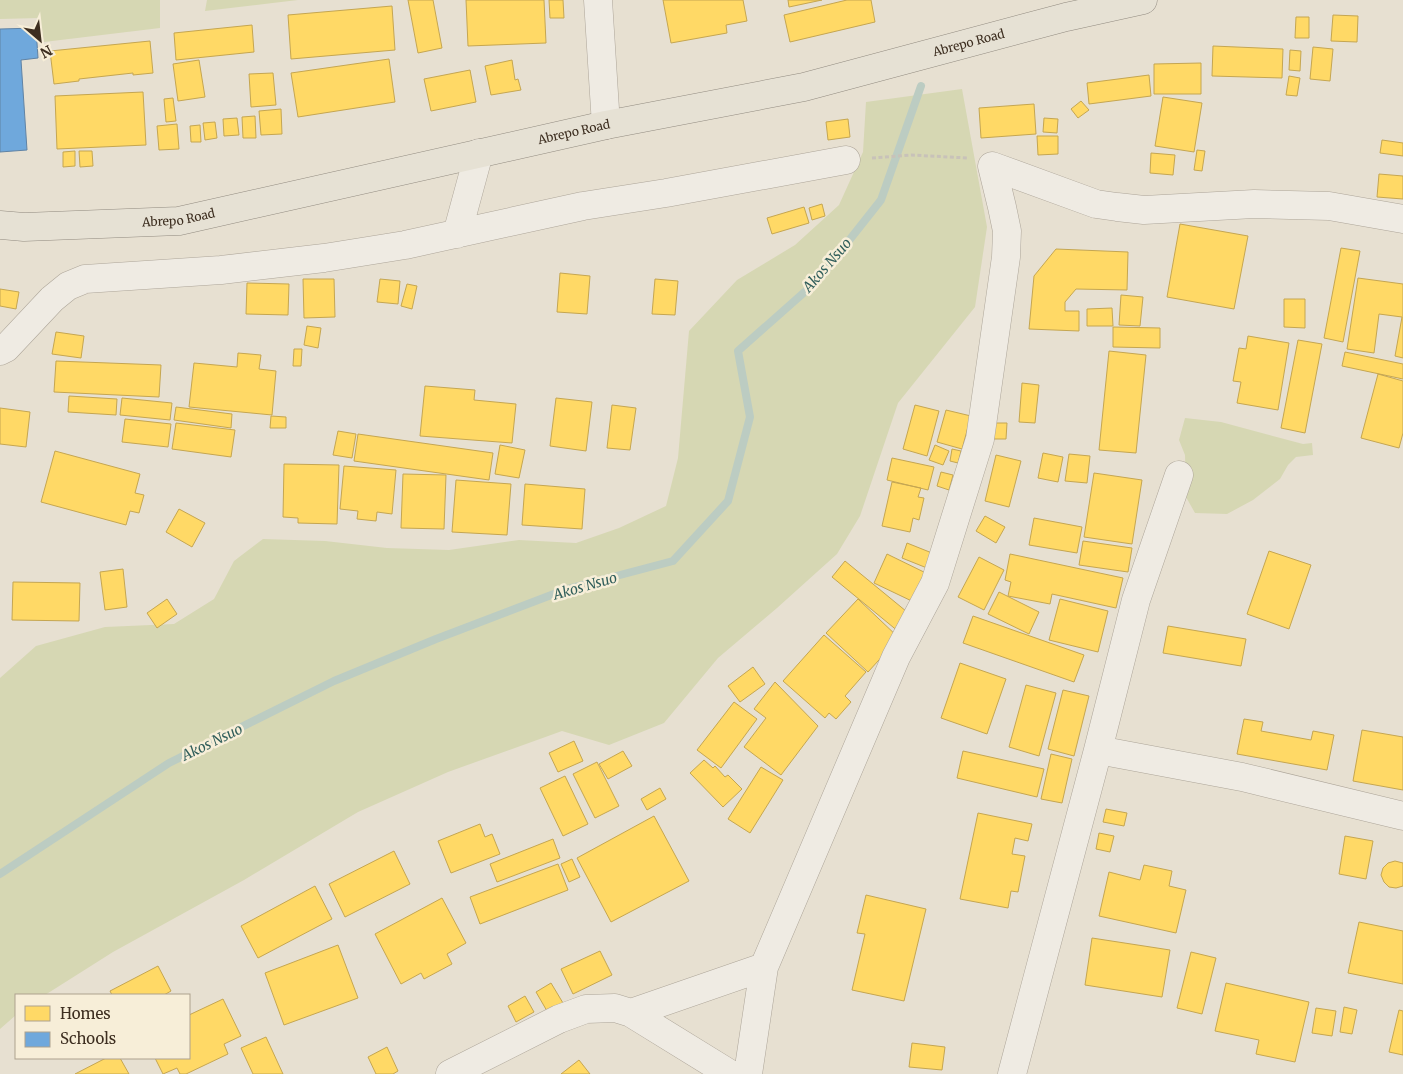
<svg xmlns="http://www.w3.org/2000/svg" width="1403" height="1074" font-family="Merriweather,serif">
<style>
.green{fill:#d6d7b3}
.homes{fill:#ffd966;stroke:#c5a651}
.schools{fill:#6fa8dc;stroke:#6083a4}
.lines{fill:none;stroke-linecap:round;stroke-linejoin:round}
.stream{stroke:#bcccc2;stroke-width:8}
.minor-casing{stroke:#ada599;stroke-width:29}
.major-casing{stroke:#928b80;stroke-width:29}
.path{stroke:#c8c2b9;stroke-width:3;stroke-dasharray:4 2.5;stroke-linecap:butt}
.minor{stroke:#efebe3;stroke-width:28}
.major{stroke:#e6e1d4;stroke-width:28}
.labels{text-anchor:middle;stroke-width:5;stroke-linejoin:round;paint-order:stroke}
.street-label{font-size:12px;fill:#3d2e20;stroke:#f7eed8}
.water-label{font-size:14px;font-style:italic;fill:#2f5d5a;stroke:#f7eed8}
</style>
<rect width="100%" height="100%" fill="#e7e0d1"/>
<path class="green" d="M0,0H160V28L44,42L40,18L0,19Z
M207,0H298L205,11Z
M962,89L987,227L975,307L898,403L860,516L837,554L777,608L718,658L664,723L609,745L562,731L448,772L358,812L244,880L113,952L45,995H16V1015L0,1029V678L36,646L105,627L174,624L214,599L234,561L263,539L325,541L387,548L449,550L519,540L576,543L619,528L666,506L678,458L689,331L737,280L795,245L839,205L863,152L866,102Z
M1185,418L1221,422L1303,444L1312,443L1313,455L1296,457L1288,465L1280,479L1253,500L1227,514L1195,513L1186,497L1185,455L1179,440Z"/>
<path class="homes" d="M408,0H433L442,48L418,53Z
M466,0H544L546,43L468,46Z
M549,0H563L564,18H550Z
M663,0H743L747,21L726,25L727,33L671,43Z
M788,0H822L789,7Z
M847,0H871L875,22L790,42L784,15Z
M392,6L395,50L291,59L288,15Z
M1333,15L1358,16L1357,42L1331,41Z
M1296,17H1309V38H1295Z
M252,25L254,52L176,60L174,33Z
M150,41L153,73L133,75V73L79,79V81L54,84L50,51Z
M1213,46L1283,49L1282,78L1212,76Z
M1313,47L1333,49L1330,81L1310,79Z
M1290,50L1301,51L1300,71L1289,70Z
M389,59L395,102L298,117L291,73Z
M199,60L205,97L178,101L173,64Z
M512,60L515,80L518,79L521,90L491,95L485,66Z
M1201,63V94H1154V64Z
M470,70L476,102L431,111L424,79Z
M273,73L276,105L251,107L249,74Z
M1149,75L1151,96L1089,104L1087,83Z
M1289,76L1300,78L1297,96L1286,95Z
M143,92L146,145L57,149L55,96Z
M1163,97L1202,103L1194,152L1155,146Z
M173,98L176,121L166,122L164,99Z
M1081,101L1089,110L1078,118L1071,109Z
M1034,104L1036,134L981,138L979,108Z
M281,109L282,134L261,135L259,111Z
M255,116L256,138H243L242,117Z
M237,118L239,135L224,136L223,119Z
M1044,118L1058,119L1057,133L1043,132Z
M848,119L850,137L828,140L826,122Z
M215,122L217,138L205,140L203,123Z
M177,124L179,149L159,150L157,126Z
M200,125L201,142H191L190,126Z
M1037,136H1058V154L1038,155Z
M1382,140L1403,143V156L1380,153Z
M1197,150L1205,151L1202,171L1194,170Z
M75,151V166L63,167V152Z
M79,151H92L93,166L80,167Z
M1151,153L1175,155L1173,175L1150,173Z
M1379,174L1403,176V199L1377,197Z
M822,204L825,216L812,220L809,208Z
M804,207L809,223L772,234L767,218Z
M1180,224L1248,236L1234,309L1167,297Z
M1341,248L1360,251L1343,342L1324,338Z
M1056,249L1128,252L1127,290L1076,289L1065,302V311H1079V331L1029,329L1034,276Z
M560,273L590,276L587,314L557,312Z
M1358,278L1403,284V358L1395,356L1402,317L1379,314L1374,353L1347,349Z
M303,279H334L335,317L304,318Z
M380,279L400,281L398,304L377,302Z
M655,279L678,281L675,315L652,314Z
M247,283L289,284L288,315L246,314Z
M407,284L417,286L412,309L401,306Z
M0,289L19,292L16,309L0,306Z
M1121,295L1143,297L1140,326L1119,325Z
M1284,299H1305V328L1284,327Z
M1112,308L1113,326H1087V309Z
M307,326L321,328L318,348L304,345Z
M1113,327L1160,328V348L1113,347Z
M56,332L84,336L81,358L52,354Z
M1248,336L1289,343L1278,410L1237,403L1241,382L1233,381L1239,348L1246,349Z
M1298,340L1322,344L1305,433L1281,428Z
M294,349H302L301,366H293Z
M1109,351L1146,355L1136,453L1099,450Z
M1345,352L1403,364V379L1342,366Z
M238,353L261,355L259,369L276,371L272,415L189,407L194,363L237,367Z
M56,361L161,365L159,397L54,392Z
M1378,374L1403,381V433L1399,448L1361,438Z
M1022,383L1039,385L1035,423L1019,422Z
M425,386L475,390L474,400L516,404L512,443L420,436Z
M69,396L117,399L116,415L68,412Z
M122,398L172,403L170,420L120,415Z
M556,398L592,402L586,451L550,446Z
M612,405L636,408L630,450L607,448Z
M915,405L939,411L927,456L903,449Z
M176,407L232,414L231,428L174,420Z
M0,408L30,412L26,447L0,444Z
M946,410L971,416L962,449L937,442Z
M271,416L286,417V428H270Z
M125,419L171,424L168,447L122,442Z
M176,423L235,430L231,457L172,449Z
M994,423H1007L1006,439H994Z
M338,431L356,434L352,458L333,455Z
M358,434L493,453L489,480L354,461Z
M500,445L525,450L519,478L495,474Z
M935,445L949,451L943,465L929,460Z
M952,449L961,451L958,463L950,461Z
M55,451L140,474L135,493L144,495L139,513L130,511L126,525L41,502Z
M1043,453L1063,457L1058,482L1038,478Z
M1069,454L1090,456L1087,483L1065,481Z
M996,455L1021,461L1009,507L985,501Z
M892,458L934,467L928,490L887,480Z
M284,464L339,465L337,524L298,523V518L283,517Z
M344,466L396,470L392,514L377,512L376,521L357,519L358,511L340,509Z
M941,472L953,475L949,490L937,486Z
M1094,473L1142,480L1132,544L1084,537Z
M403,474L446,475L444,529L401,528Z
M456,480L511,484L507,535L452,532Z
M892,482L921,488L918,497L924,498L919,520L913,518L910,532L882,526Z
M525,484L585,489L582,529L522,525Z
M179,509L205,523L192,547L166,532Z
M985,516L1005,527L996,543L976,531Z
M1034,518L1082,527L1077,553L1029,545Z
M1083,541L1132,548L1128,572L1079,565Z
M907,543L932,553L927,568L902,558Z
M1269,551L1311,565L1289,629L1247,614Z
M887,554L932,576L918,604L874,583Z
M1010,554L1123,578L1116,608L1052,594L1050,604L1008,596L1011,582L1005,580Z
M979,557L1004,570L984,610L958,597Z
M845,561L912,616L899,632L832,577Z
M123,569L127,607L105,610L100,572Z
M13,582L80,583L79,621L12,620Z
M999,592L1039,612L1029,634L988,614Z
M167,599L177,614L157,628L147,613Z
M858,599L899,638L868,672L826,633Z
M1060,599L1108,611L1098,652L1049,640Z
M973,616L1084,655L1074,682L963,643Z
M1168,626L1246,639L1241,666L1163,653Z
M824,635L866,672L845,696L851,702L836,719L829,713L825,718L783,681Z
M960,663L1006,679L987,734L941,718Z
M753,667L765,684L740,702L728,686Z
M775,682L818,726L781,775L744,747L766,718L754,709Z
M1026,685L1056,693L1039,756L1009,747Z
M1063,690L1089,696L1074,756L1048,749Z
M734,702L757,719L721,768L697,750Z
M1244,719L1263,722L1261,731L1311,740L1313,731L1334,735L1327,770L1237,754Z
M1362,730L1403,737V790L1353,781Z
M574,741L583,761L558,772L549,753Z
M623,751L632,766L608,779L599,764Z
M963,751L1044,769L1037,797L957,778Z
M1051,754L1072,759L1062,803L1041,799Z
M704,760L713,768L715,766L725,777L728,775L742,789L723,807L690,773Z
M597,762L619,806L595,818L573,774Z
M761,767L783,780L750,833L728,819Z
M565,776L588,824L563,836L540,788Z
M660,788L666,799L647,810L641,799Z
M1106,809L1127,813L1124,826L1103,822Z
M978,813L1032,824L1028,841L1015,838L1012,854L1025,856L1018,892L1011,891L1008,908L960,899Z
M654,816L689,881L611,922L577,858Z
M480,824L485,837L492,834L500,854L451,873L438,841Z
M1099,833L1114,836L1110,852L1096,849Z
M1345,836L1373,841L1366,879L1339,874Z
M553,839L560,858L497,882L490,864Z
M394,851L410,884L345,917L329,884Z
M572,859L580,877L569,882L561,864Z
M1395,861L1403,863V886L1396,888L1389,887L1384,882L1381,875L1383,868L1388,863Z
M558,864L568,890L480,924L470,897Z
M1144,865L1172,871L1169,886L1186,890L1176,933L1099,916L1109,872L1140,880Z
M315,886L332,919L258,958L241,926Z
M866,895L926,909L904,1001L852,990L865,934L857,933Z
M442,898L466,943L447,954L452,964L424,979L421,973L401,984L375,934Z
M1359,922L1403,931V984L1348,973Z
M1092,938L1170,950L1162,997L1085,985Z
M338,945L358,998L284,1025L265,973Z
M600,951L612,975L573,994L561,969Z
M1191,952L1216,958L1202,1014L1177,1008Z
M158,966L171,991L164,995H112L110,991Z
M551,983L563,1003L547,1011L536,992Z
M1226,983L1309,1002L1295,1062L1256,1054L1259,1040L1215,1031Z
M525,996L534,1012L516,1022L508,1006Z
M223,999L241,1036L224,1044L228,1054L186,1074H180L177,1068L163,1074L155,1058H189V1015Z
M1344,1007L1357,1010L1352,1034L1340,1032Z
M1316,1008L1336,1011L1332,1036L1312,1033Z
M1399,1010L1403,1011V1055L1389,1052Z
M266,1037L283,1074H253L241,1048Z
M912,1043L945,1047L942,1070L909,1067Z
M387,1047L398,1071L393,1074H376L368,1057Z
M106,1058H120L129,1074H75Z
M579,1060L590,1074H561Z"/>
<path class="schools" d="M36,28L38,58L21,60L27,150L0,152V29Z"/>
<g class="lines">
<path class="stream" d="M0,874L169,763L334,681L436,639L567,589L673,561L728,501L750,417L738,351L817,281L881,200L921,86"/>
<defs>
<path id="minor" d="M598,0L606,125
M457,234L479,153
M0,351L6,348L52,299L68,286L85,279L221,270L324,258L405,245L583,206L666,193L846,160
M1098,750L1242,777L1403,816
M631,1013L764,967
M450,1074L559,1019L586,1009L615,1008L631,1013L730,1074
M748,1074L764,967L896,657L935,583L980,439L1006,257L1007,231L1002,207L992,166L1096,204L1117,207L1144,210L1254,204L1329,206L1403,219
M1012,1074L1098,750L1136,600L1179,475"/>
<g id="major">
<path id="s1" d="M0,225L24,227L179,221L606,125L804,87L1066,17L1143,0"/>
</g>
</defs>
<use href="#minor" class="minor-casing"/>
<use href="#major" class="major-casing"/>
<path class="path" d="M872,158L911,155L968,158"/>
<use href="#minor" class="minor"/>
<use href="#major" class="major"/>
</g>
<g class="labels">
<g class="street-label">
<text dy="4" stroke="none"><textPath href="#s1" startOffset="989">Abrepo Road</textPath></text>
<text dy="4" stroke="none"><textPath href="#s1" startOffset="584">Abrepo Road</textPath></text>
<text dy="4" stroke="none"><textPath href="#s1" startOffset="179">Abrepo Road</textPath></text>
</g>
<g class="water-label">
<text transform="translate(827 265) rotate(-49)" y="5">Akos Nsuo</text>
<text transform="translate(585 586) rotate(-16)" y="5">Akos Nsuo</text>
<text transform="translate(212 742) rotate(-26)" y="5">Akos Nsuo</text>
</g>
</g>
<rect x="15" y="994" width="175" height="65" fill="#f7eed8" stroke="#ada18e"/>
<rect x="25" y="1006" width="25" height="15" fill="#ffd966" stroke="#ada18e"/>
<text x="60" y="1019" font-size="15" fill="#3d2e20">Homes</text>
<rect x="25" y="1032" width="25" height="15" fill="#6fa8dc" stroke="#ada18e"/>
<text x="60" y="1044" font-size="15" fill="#3d2e20">Schools</text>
<g transform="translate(40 40) rotate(152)" stroke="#f7eed8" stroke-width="4" paint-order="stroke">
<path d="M0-4L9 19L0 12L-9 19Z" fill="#3d2e20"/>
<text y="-8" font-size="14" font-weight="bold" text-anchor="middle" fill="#3d2e20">N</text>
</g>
</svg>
